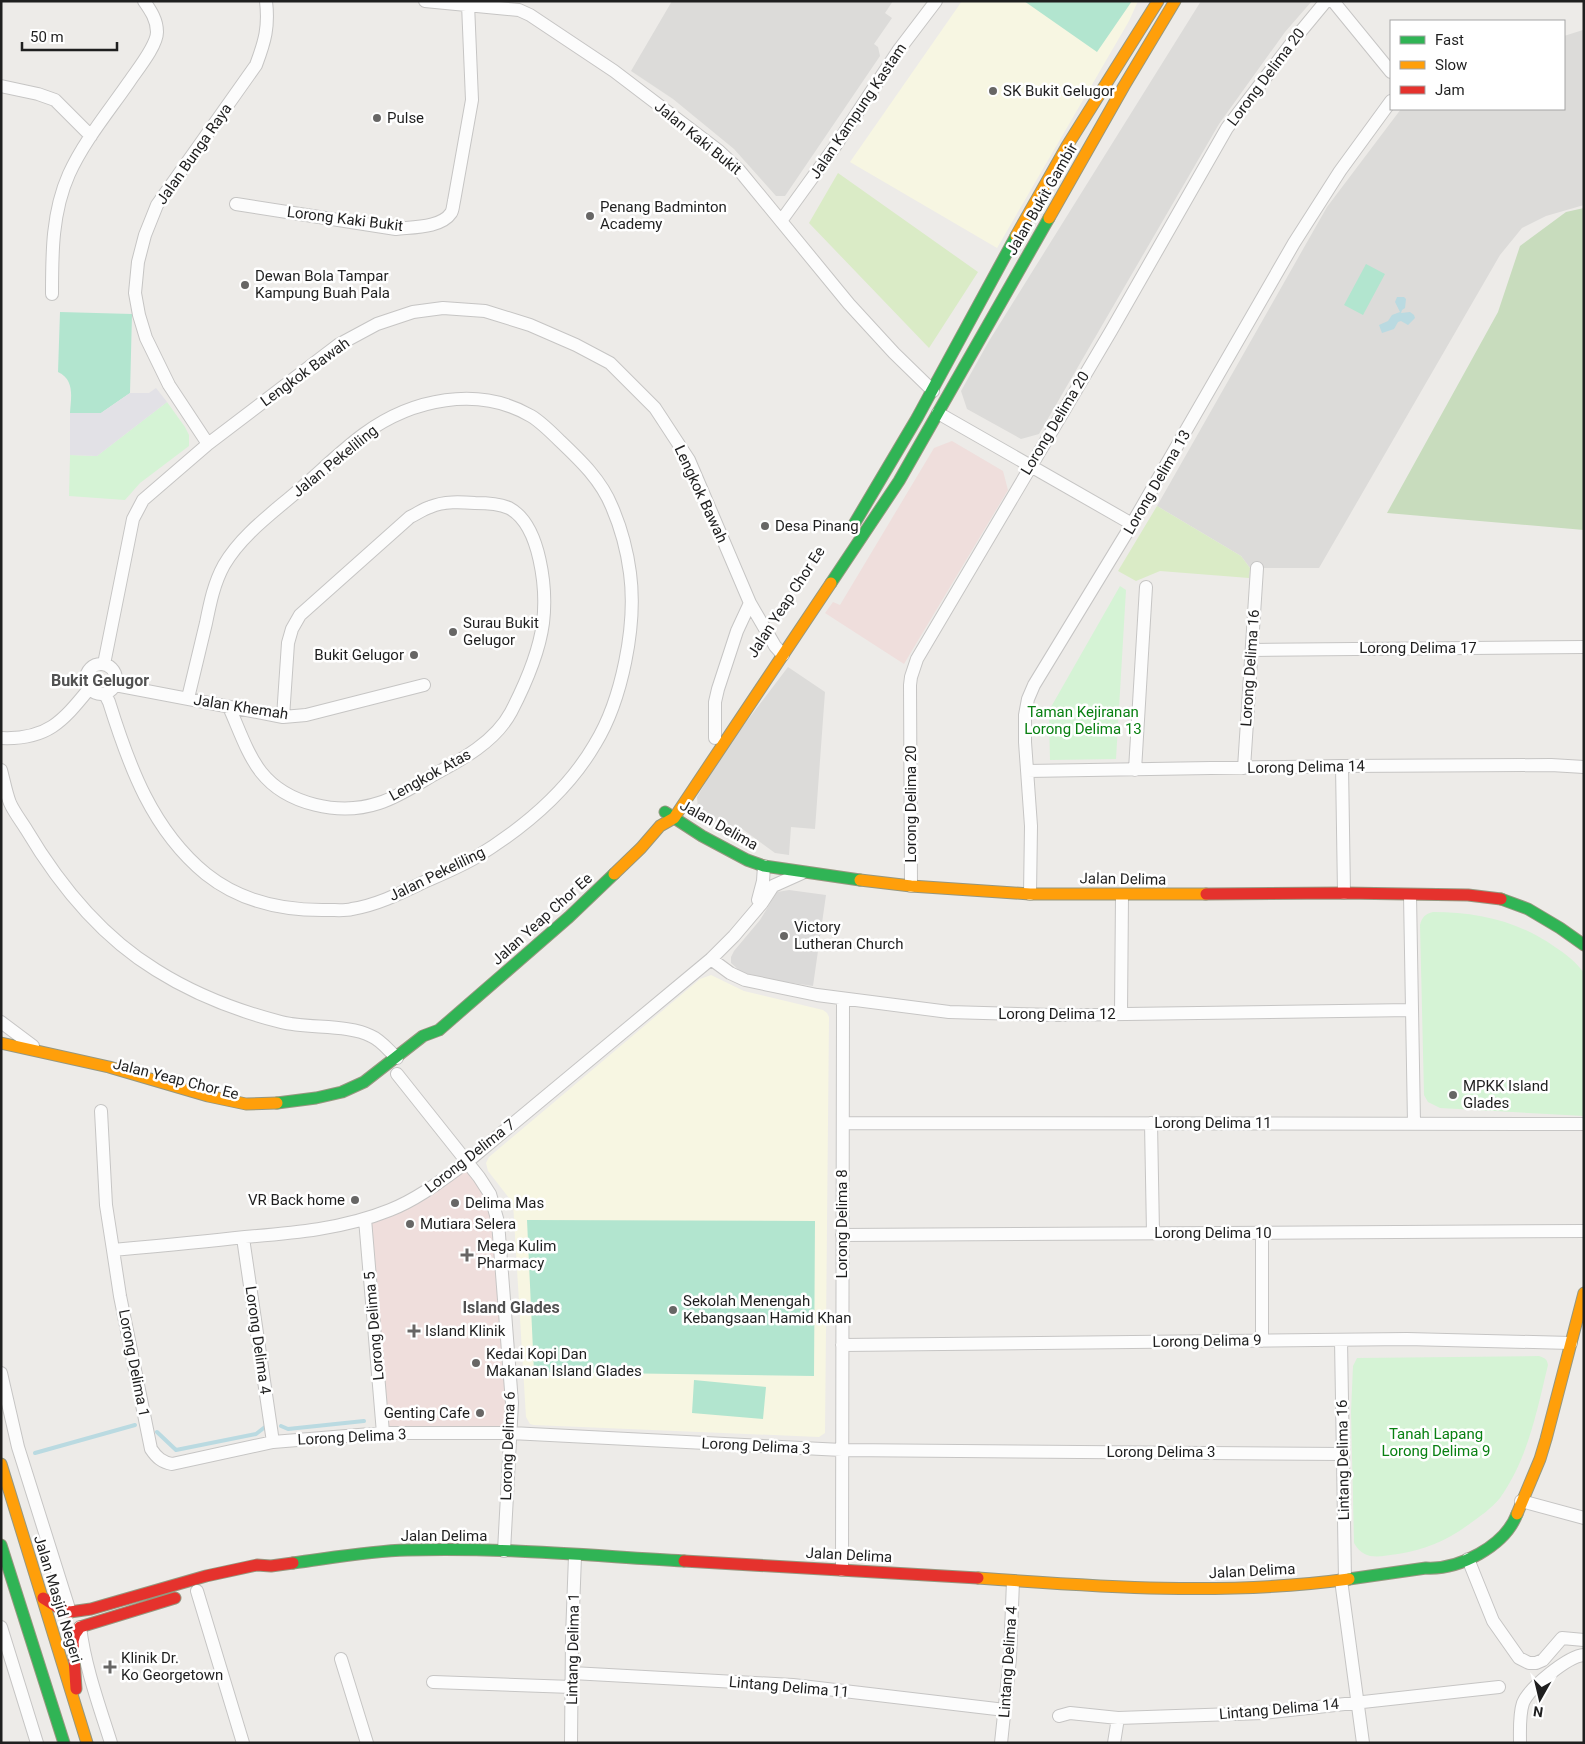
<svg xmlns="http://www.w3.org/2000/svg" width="1585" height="1744" font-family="Roboto,sans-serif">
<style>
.residential{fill:#dcdbd9}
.commercial{fill:#efdedc}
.education{fill:#f7f6e2}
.religious{fill:#dbdad9}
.grass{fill:#daebc6}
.forest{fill:#c8dcbd}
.park{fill:#d5f3d5}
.pitch{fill:#b2e5cf}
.plaza{fill:#e2e1e6}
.water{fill:#badae1}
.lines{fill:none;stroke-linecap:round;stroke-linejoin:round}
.stream{stroke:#badae1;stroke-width:4}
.street-casing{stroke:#c6c5c4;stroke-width:14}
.fast-casing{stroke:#96977f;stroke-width:13}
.slow-casing{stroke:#96977f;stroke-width:13}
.jam-casing{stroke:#96977f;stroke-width:13}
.street{stroke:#fcfcfc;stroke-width:12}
.fast{stroke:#30b455;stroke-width:11}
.slow{stroke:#ff9f0a;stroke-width:11}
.jam{stroke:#e5322d;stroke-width:11}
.poi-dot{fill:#676665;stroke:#fff;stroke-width:2}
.labels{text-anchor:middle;stroke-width:5;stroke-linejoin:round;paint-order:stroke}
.street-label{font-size:15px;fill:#1f1f1f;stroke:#fff}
.poi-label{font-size:15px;fill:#1f1f1f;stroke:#fff;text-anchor:start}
.park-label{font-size:15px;fill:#098012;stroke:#fff}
.neighbourhood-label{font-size:16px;font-weight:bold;fill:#525252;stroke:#fff}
</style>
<rect width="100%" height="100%" fill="#edebe8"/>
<path class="residential" d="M672,1H893L885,13L892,18L874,44L878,47L880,56L785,196H776L734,149L673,99L631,71Z
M1201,1H1312L1285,32L1219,124L1039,434L1021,439L967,409L961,391L989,341Z
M1583,30L1584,205L1546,216L1522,228L1500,255L1319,568H1250L1241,556L1157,506L1327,207L1401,109H1564V36Z
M788,667L825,692L815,829L791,827L789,855L775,853L741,828L735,835L698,809L697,797L725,750Z"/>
<path class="commercial" d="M952,441L1003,471L1008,490L904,664L825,613L833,602L840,605L934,448Z
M467,1162L490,1194L511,1433H383L365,1219Z"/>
<path class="education" d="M962,1H1138L1129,21L997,248L850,162Z
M711,975L744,991L823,1010L827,1013L829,1017L825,1433L819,1437L534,1425L530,1424L526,1417L513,1203L488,1171L486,1163L489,1157L700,979Z"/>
<path class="religious" d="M789,890L826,895L813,986L779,981L741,972L731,963V957L734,951L760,920L777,892Z"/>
<path class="grass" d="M838,173L978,272L929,348L809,223Z
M1157,506L1241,556L1250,568L1249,578L1160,571L1136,581L1118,571Z"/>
<path class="forest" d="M1584,208V530L1387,513L1498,312L1520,246L1566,212Z"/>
<path class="park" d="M167,402L185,427L189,435V446L140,483L125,500L69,496L70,455L97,456Z
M1120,586L1126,590L1116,759L1050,760L1049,716L1051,707Z
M1433,912C1478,912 1518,921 1555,947C1566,954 1576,962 1584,973V1116L1440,1108L1428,1102L1424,1095L1420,925C1422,917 1425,914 1433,912Z
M1539,1356C1545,1358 1547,1359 1548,1365C1537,1410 1528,1459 1500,1498C1491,1509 1479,1517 1468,1525C1446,1541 1424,1550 1398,1554C1380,1556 1365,1562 1354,1543L1351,1412L1353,1366L1357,1358Z"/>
<path class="pitch" d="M1024,1H1132L1097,52Z
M1366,264L1385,274L1363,315L1344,305Z
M60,312L132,314L130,393L101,413H70C71,397 75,380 58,372Z
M527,1220L815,1221L814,1376L534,1372Z
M694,1380L766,1387L763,1419L692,1413Z"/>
<path class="plaza" d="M156,388L167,402L97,456L70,455V413H101L130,393H149Z"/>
<path class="water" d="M1397,297H1404L1406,299L1405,308L1402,310L1401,313L1410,312L1414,315L1415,318L1408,325L1401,321L1398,322L1394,329L1382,333L1379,325L1388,321L1392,315L1400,312L1395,302Z"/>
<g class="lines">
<path class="stream" d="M281,1426L288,1429L364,1421
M157,1432L176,1450L256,1434L265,1427
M35,1453L135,1425"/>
<defs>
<path id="street" d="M425,1L519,10L530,15L614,71L719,151L739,170L849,304L894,353L933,391
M1333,1L1391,72
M1,86L38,94L55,100L91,136
M236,204L396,229C412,227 441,228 451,213C453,210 453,205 454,201L472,100L468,4
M781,221L836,145L898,51L936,1
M52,294C52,253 52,212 69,174C84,141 109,111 129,82C137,70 157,46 157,32C157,20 151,11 144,1
M938,413L1132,524
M208,444L169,385L146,338L139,315L135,293L138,262L145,235L157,205L256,65C265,41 269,27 266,1
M1252,650L1584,647
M86 679a15 15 0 1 1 30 0a15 15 0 1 1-30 0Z
M104,664L133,519L143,500L208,444L338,345L377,324L413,312L443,308L485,311L530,325L576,345L610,363L655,408L689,460L750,603L775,646L783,655
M115,685L283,717L306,715L424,685
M105,694L109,702C129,766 152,830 206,874C241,902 286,911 329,910C336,910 345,911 352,909C377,905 401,893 424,882C440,875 457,868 473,859C521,830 566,794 595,744C622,700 637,625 630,573C627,550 621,528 612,507C601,480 581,461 560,441C551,432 541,422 531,416C478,385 412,399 364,434C342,450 321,471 300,489C274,512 242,534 224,565C214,583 210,603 206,623C200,648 194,673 188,698
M229,707C239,729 247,754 261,772C287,805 340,816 379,803C398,797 416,785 433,775C461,760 495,742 511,712C525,685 539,653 543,623C547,590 541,525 509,508C500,504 486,503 475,503C461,502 444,501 430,507C423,509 417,514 410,517L300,615L292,629L288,643L283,717
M1,738C47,740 62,722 89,689
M715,738V702L718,689L737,631L750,603
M1342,766L1344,893
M1244,768L1257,568
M1,770C4,781 6,793 10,803C14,812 21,821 26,829C58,883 102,937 156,970C194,994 238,1011 281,1022C308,1029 348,1024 371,1036C381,1040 389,1051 397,1058
M1135,770L1146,587
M1027,771L1342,766L1551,765L1584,767
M911,886L910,685L911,677L917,659L1111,331L1227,128L1297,36L1326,1
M1030,894L1031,826L1025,742V715L1028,699L1034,685L1132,524L1294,243L1340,171L1391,101
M1410,895L1414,1123
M758,900L763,881L764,866
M711,959L730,973L745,980L817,995L949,1012L1052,1015L1412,1010
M1121,1014L1122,895
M1,1022L33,1046
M397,1074L479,1177L490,1194L498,1222L512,1403L504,1551
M101,1111L106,1205L113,1250L120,1296L151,1449C157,1458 162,1462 172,1464L273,1442L383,1433H511L842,1450L1343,1454
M843,1123L1584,1124
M1151,1123L1153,1233
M365,1219L383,1433
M842,1235L1584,1231
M243,1238L273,1442
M113,1250C157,1246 201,1242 245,1237C294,1233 343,1229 390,1210C418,1199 442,1180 467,1162L711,959L734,936L762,903L773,886L802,873
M1341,1340L1345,1580
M1262,1341V1233
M842,1345L1407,1339L1571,1343
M1,1373L18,1447L70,1612
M1521,1501L1584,1518
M1468,1559L1493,1621L1519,1658L1529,1663H1536L1543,1660L1562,1638L1584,1640
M842,1570L843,999
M1341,1580L1363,1743
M197,1591L243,1743
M1,1627L37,1743
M80,1627C85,1667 99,1705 111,1743
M341,1659L367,1743
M572,1673L793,1685L1005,1710
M433,1682L572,1687
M1059,1716L1070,1713L1118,1718L1263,1713L1499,1687
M571,1743L572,1637L575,1556
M1001,1743L1010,1658L1013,1581
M1114,1743L1118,1718
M1520,1743C1520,1730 1519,1715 1523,1703C1529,1688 1568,1656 1584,1655"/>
<path id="fast" d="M853,526L917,418L1016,236
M831,583L899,481L1049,218
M665,812L702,836L747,860L764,866L860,880
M1501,899L1528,909L1560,928L1584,945
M277,1103L316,1098L342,1092L364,1082L423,1036L439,1030L569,917L614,874
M1,1545L64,1743
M293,1563C331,1558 369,1551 407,1550C499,1547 592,1556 684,1561
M1349,1579L1426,1568C1459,1570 1505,1546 1517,1514"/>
<path id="slow" d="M1049,218L1124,86L1175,1
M1016,236L1067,146L1158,1
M614,874L641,848L660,826L674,818L831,583
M860,880L911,886L1030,894H1206
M1,1043L109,1067L208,1096L246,1104L277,1103
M1,1464L87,1743
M1517,1514L1540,1459L1546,1439L1584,1293
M978,1578C1101,1587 1226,1596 1349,1579"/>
<path id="jam" d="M1206,894L1344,893L1468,895L1501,899
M684,1561L978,1578
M43,1598L62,1610L70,1612L91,1609L206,1576L257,1565L271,1566L293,1563
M76,1689L73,1641L75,1634L80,1627L175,1598"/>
</defs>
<use href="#street" class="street-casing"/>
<use href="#fast" class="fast-casing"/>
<use href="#slow" class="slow-casing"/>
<use href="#jam" class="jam-casing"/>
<use href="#street" class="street"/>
<use href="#fast" class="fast"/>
<use href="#slow" class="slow"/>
<use href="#jam" class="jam"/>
</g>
<g class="poi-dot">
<circle cx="993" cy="91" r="5"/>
<circle cx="377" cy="118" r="5"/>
<circle cx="590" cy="216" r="5"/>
<circle cx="245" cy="285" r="5"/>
<circle cx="765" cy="526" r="5"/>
<circle cx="453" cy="632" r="5"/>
<circle cx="414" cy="655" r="5"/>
<circle cx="784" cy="936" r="5"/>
<circle cx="1453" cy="1095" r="5"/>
<circle cx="355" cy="1200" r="5"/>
<circle cx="455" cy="1203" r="5"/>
<circle cx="410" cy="1224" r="5"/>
<path d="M464.5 1247.5h5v5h5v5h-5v5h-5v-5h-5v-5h5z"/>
<circle cx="673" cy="1310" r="5"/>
<path d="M411.5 1323.5h5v5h5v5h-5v5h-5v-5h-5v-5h5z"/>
<circle cx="476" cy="1363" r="5"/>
<circle cx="480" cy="1413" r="5"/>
<path d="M107.5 1659.5h5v5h5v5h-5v5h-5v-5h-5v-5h5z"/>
</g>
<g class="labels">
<g class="street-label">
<text transform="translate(1266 77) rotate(-53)" y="5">Lorong Delima 20</text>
<text transform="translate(858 111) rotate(-56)" y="5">Jalan Kampung Kastam</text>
<text transform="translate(698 138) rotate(39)" y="5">Jalan Kaki Bukit</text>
<text transform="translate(194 154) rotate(-55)" y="5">Jalan Bunga Raya</text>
<text transform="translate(1042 199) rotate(-60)" y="5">Jalan Bukit Gambir</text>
<text transform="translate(345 219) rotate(7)" y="5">Lorong Kaki Bukit</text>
<text transform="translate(305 372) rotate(-36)" y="5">Lengkok Bawah</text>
<text transform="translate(1055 423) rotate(-59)" y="5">Lorong Delima 20</text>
<text transform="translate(335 461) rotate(-39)" y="5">Jalan Pekeliling</text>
<text transform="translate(1157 482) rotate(-60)" y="5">Lorong Delima 13</text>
<text transform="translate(701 494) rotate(65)" y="5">Lengkok Bawah</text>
<text transform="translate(786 602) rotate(-57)" y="5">Jalan Yeap Chor Ee</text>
<text x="1418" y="653">Lorong Delima 17</text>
<text transform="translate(1250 668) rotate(-86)" y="5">Lorong Delima 16</text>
<text transform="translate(241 707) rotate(9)" y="5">Jalan Khemah</text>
<text transform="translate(1306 767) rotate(-1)" y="5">Lorong Delima 14</text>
<text transform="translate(430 775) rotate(-29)" y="5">Lengkok Atas</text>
<text transform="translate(911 804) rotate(-90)" y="5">Lorong Delima 20</text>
<text transform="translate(719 825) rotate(29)" y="5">Jalan Delima</text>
<text transform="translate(437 874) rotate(-26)" y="5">Jalan Pekeliling</text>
<text transform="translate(1123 879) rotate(1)" y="5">Jalan Delima</text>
<text transform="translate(542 919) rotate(-42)" y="5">Jalan Yeap Chor Ee</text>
<text x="1057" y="1019">Lorong Delima 12</text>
<text transform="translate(176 1079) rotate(14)" y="5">Jalan Yeap Chor Ee</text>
<text x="1213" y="1128">Lorong Delima 11</text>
<text transform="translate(470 1156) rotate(-38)" y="5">Lorong Delima 7</text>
<text transform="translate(842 1224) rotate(-90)" y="5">Lorong Delima 8</text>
<text x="1213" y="1238">Lorong Delima 10</text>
<text transform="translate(374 1326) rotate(-95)" y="5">Lorong Delima 5</text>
<text transform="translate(258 1340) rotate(82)" y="5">Lorong Delima 4</text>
<text transform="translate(1207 1341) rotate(-1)" y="5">Lorong Delima 9</text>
<text transform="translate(134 1363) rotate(79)" y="5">Lorong Delima 1</text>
<text transform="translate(352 1437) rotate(-3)" y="5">Lorong Delima 3</text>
<text transform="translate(508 1446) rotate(-88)" y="5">Lorong Delima 6</text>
<text transform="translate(756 1446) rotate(3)" y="5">Lorong Delima 3</text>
<text x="1161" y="1457">Lorong Delima 3</text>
<text transform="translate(1343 1460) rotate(-91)" y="5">Lintang Delima 16</text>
<text x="444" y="1541">Jalan Delima</text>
<text transform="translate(849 1555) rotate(3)" y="5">Jalan Delima</text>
<text transform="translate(1252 1571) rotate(-3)" y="5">Jalan Delima</text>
<text transform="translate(58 1599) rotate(73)" y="5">Jalan Masjid Negeri</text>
<text transform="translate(573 1649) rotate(-89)" y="5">Lintang Delima 1</text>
<text transform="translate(1008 1662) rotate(-86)" y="5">Lintang Delima 4</text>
<text transform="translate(789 1687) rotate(5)" y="5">Lintang Delima 11</text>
<text transform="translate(1279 1709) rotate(-5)" y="5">Lintang Delima 14</text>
</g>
<g class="poi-label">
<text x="1003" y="96">SK Bukit Gelugor</text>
<text x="387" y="123">Pulse</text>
<text x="600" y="212">Penang Badminton<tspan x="600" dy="17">Academy</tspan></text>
<text x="255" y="281">Dewan Bola Tampar<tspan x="255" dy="17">Kampung Buah Pala</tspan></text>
<text x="775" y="531">Desa Pinang</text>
<text x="463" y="628">Surau Bukit<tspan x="463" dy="17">Gelugor</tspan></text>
<text x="404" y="660" text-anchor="end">Bukit Gelugor</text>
<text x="794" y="932">Victory<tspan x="794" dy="17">Lutheran Church</tspan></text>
<text x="1463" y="1091">MPKK Island<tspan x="1463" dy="17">Glades</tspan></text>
<text x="345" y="1205" text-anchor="end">VR Back home</text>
<text x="465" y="1208">Delima Mas</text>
<text x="420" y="1229">Mutiara Selera</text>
<text x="477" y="1251">Mega Kulim<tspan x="477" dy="17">Pharmacy</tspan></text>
<text x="683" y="1306">Sekolah Menengah<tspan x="683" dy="17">Kebangsaan Hamid Khan</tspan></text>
<text x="425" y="1336">Island Klinik</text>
<text x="486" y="1359">Kedai Kopi Dan<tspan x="486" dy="17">Makanan Island Glades</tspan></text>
<text x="470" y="1418" text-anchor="end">Genting Cafe</text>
<text x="121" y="1663">Klinik Dr.<tspan x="121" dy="17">Ko Georgetown</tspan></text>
</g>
<g class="park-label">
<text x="1083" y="717">Taman Kejiranan<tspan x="1083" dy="17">Lorong Delima 13</tspan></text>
<text x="1436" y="1439">Tanah Lapang<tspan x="1436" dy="17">Lorong Delima 9</tspan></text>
</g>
<g class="neighbourhood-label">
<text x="100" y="686">Bukit Gelugor</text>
<text x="511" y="1313">Island Glades</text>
</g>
</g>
<rect width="1585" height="1744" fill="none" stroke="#1f1f1f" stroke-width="5"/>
<rect x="1390" y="20" width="175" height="90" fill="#ffffff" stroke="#a5a5a5"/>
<rect x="1400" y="36" width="25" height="8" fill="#30b455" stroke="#a5a5a5"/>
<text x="1435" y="45" font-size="15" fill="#1f1f1f">Fast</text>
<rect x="1400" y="61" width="25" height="8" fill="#ff9f0a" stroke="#a5a5a5"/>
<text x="1435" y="70" font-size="15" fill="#1f1f1f">Slow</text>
<rect x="1400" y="86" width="25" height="8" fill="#e5322d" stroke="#a5a5a5"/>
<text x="1435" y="95" font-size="15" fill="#1f1f1f">Jam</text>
<g transform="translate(1540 1699) rotate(188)" stroke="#ffffff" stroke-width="4" paint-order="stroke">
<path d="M0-4L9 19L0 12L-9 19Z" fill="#1f1f1f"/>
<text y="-8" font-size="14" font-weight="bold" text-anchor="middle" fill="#1f1f1f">N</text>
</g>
<path d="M22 42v8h95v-8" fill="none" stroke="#1f1f1f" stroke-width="2.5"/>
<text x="30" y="42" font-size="15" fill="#1f1f1f" stroke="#ffffff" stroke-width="4" paint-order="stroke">50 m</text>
</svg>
